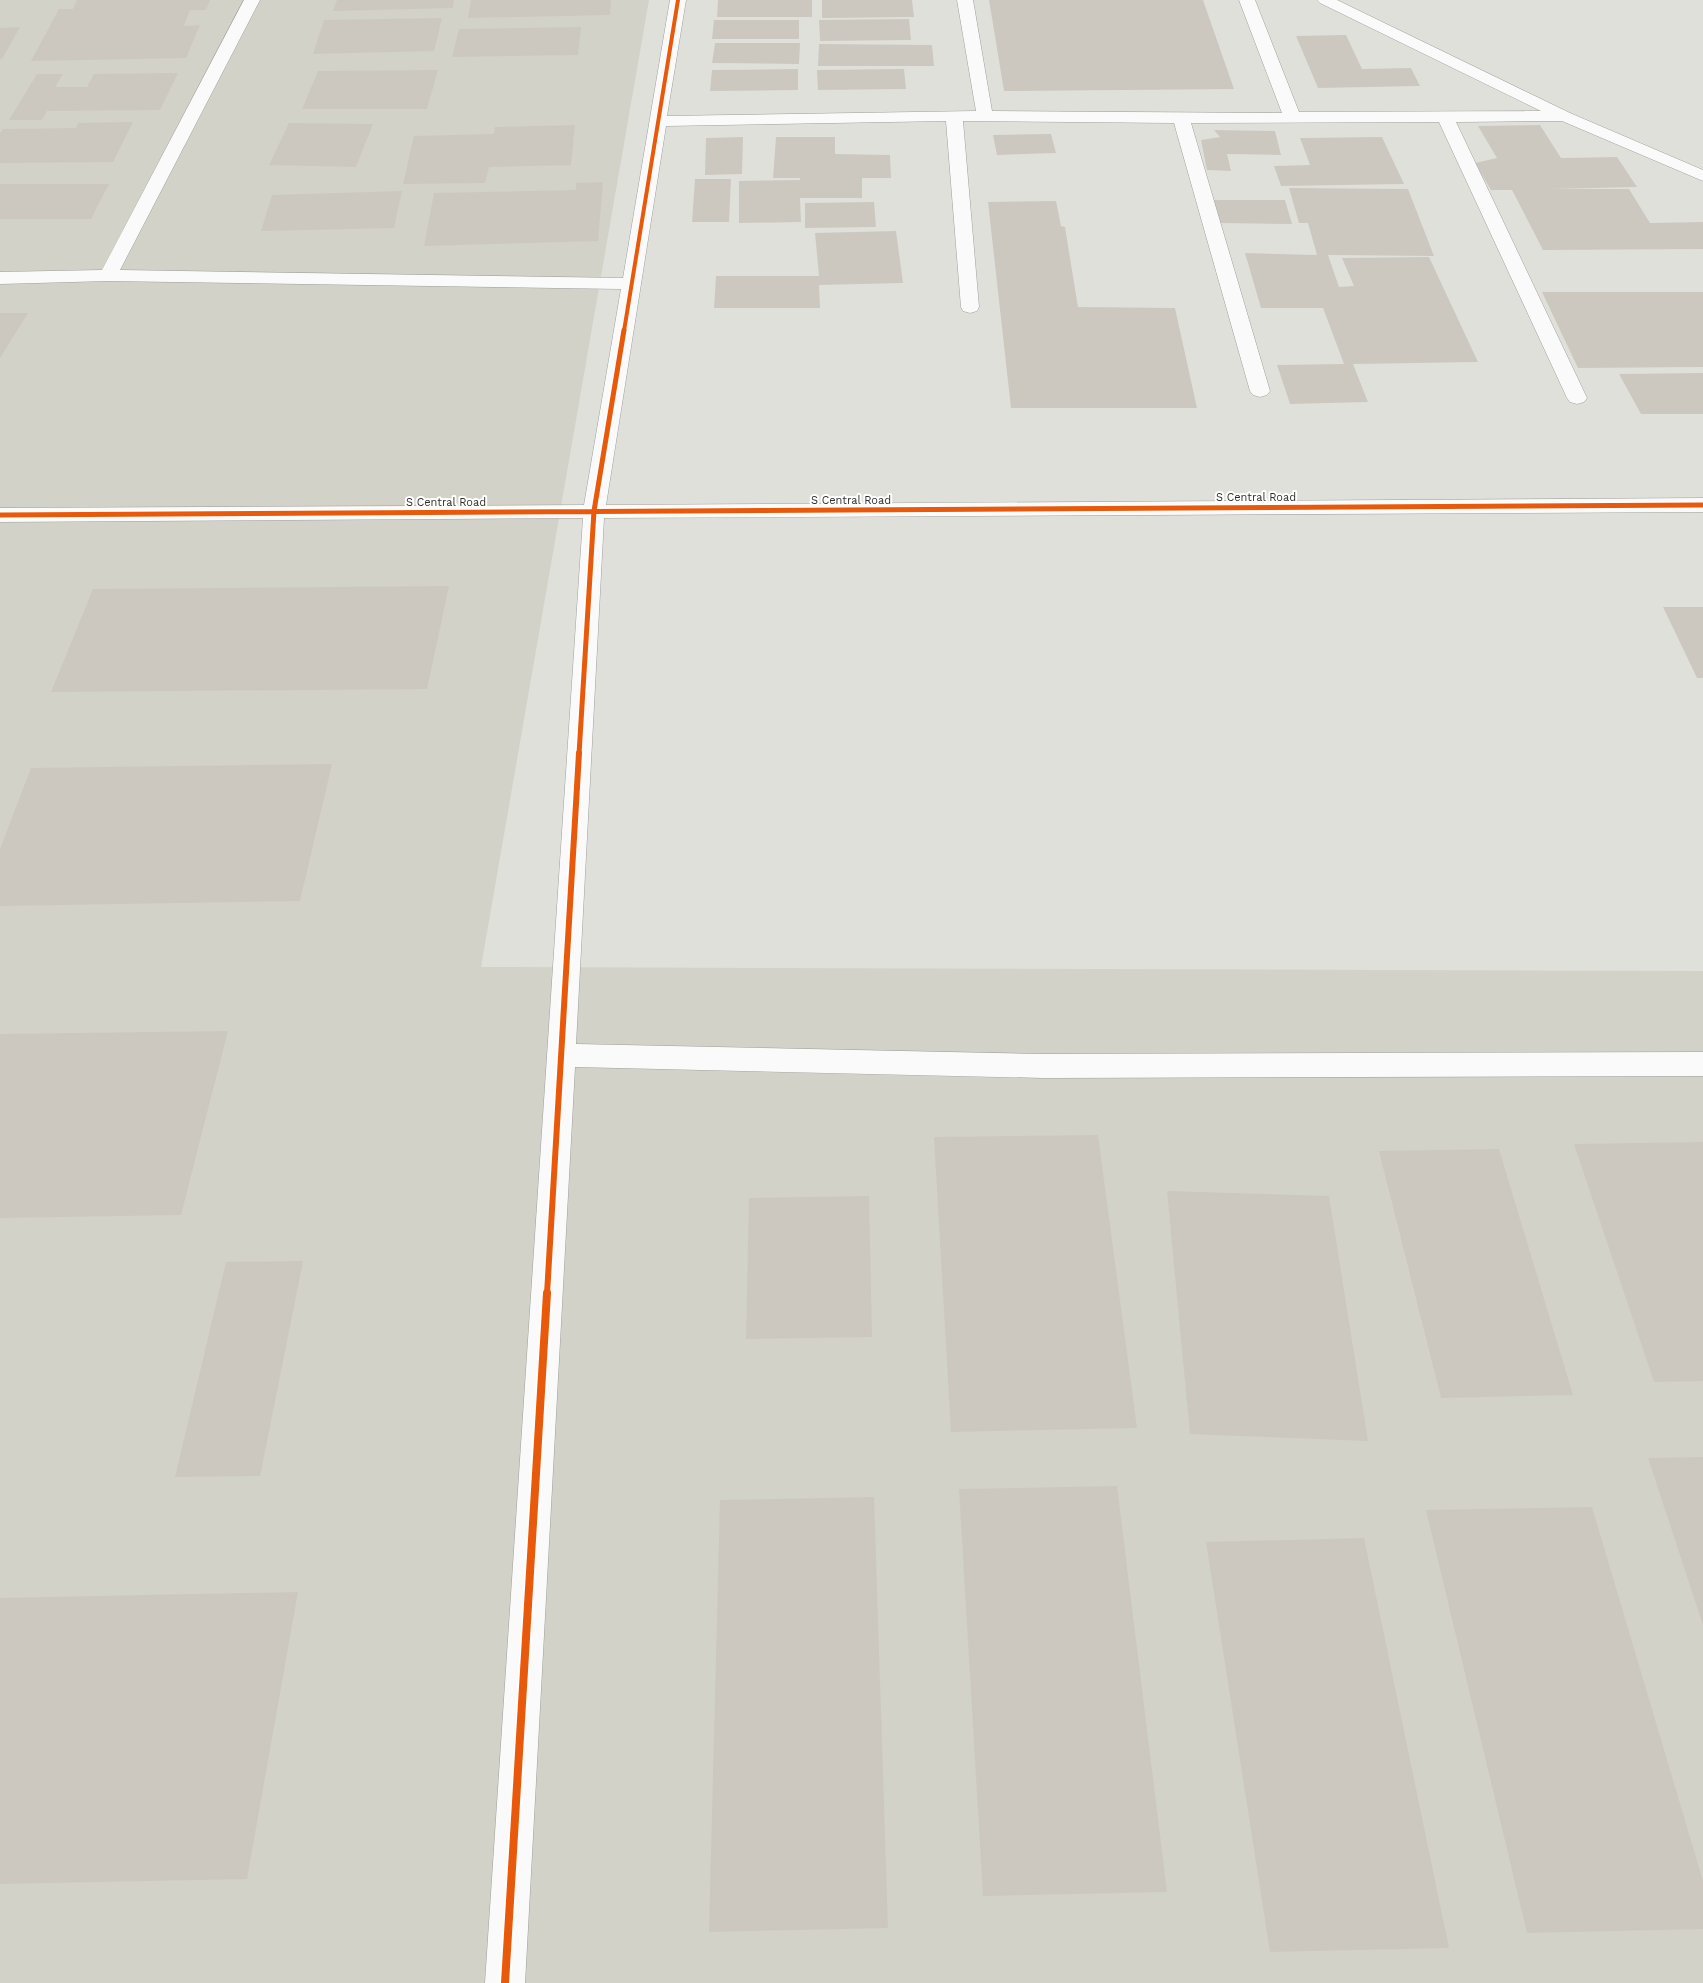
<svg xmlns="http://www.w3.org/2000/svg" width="1703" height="1983" font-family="'Work Sans',sans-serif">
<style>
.built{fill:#d2d2c9}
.building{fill:#ccc8c0}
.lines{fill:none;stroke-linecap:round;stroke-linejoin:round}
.street-casing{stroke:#9f9f9c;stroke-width:1}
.street{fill:#fafafa;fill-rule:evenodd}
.cycleway-far3-casing{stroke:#fffffe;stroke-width:5.5}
.cycleway-far2-casing{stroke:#fffffe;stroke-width:8}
.cycleway-far1-casing{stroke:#fffffe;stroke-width:9}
.cycleway-casing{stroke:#fffffe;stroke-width:11}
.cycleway-far3{stroke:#e8590c;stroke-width:4}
.cycleway-far2{stroke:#e8590c;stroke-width:5}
.cycleway-far1{stroke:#e8590c;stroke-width:6}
.cycleway{stroke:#e8590c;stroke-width:8}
.labels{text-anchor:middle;stroke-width:4;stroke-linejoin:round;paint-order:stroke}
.far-street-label{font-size:11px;fill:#2d2d2b;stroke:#fffffe}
</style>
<rect width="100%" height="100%" fill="#e0e0db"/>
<path class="built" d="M0,0H649L481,967L1703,971V1983H0Z"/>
<path class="building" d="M77,0H210L206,10H190L184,26L200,25L186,58L31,61L59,9H73Z
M337,0H454L453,8L333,11Z
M471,0H611L610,15L468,18Z
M718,0H812V17H717Z
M822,0H912L914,17L822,18Z
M989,0H1203L1234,89L1004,91Z
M442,18L434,51L313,54L324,20Z
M909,19L911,40L820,41L819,20Z
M714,20H799V39H712Z
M20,27L2,59H0V28Z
M581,27L578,55L452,57L459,29Z
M1346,35L1362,69L1411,68L1420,86L1318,88L1296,36Z
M715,43H800L799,64L712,63Z
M819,44L932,45L934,66H818Z
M798,69V90L710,91L712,70Z
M904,69L906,89L818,90L817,70Z
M438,70L427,109H302L318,71Z
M178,73L160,110L47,111L42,120H9L37,74H63L55,87H87L94,74Z
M133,122L113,162L0,163V133L3,129L76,128L78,123Z
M289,123L373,124L356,167L269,165Z
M575,125L571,165L489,167L485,183L403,184L414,136L494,134L495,127Z
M1540,125L1561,158L1617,157L1637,187L1551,189H1629L1650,223L1703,222V249L1543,250L1512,190H1491L1475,163L1497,158L1478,126Z
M1214,130L1275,131L1281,155L1227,154L1231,171L1207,170L1201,140L1220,137Z
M1051,134L1056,153L997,155L993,135Z
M743,137L742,174L705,175L706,138Z
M776,137H835V154L890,155L891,178H862V198H800L801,222L739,223V181L800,180V178H773Z
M1382,137L1404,184L1281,186L1274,166L1310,165L1300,138Z
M695,179H731L729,222H692Z
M603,182L598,241L424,246L434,193L576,190V183Z
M0,184H109L91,219H0Z
M1289,188L1408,189L1434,256L1328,255L1339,287L1354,286L1342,258L1429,257L1478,362L1353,364L1368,402L1290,404L1277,365L1344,364L1323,308H1261L1245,253L1317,255L1308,223H1299Z
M402,191L394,228L261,231L272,195Z
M1213,200H1285L1292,224L1219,223Z
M1056,201L1061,226L1065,227L1078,307L1175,308L1197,408H1011L988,202Z
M874,202L876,227L805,228V203Z
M896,231L903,283L819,285L820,308H714L716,276H819L815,233Z
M1542,292H1703V367L1578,368Z
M0,313H28L0,358Z
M1703,373V414H1641L1619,374Z
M449,586L427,689L51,692L93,589Z
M1663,607H1703V678H1697Z
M332,764L300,901L0,906V849L31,768Z
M228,1031L181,1215L0,1218V1034Z
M1098,1135L1137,1428L951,1432L934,1137Z
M1703,1142V1381L1654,1382L1574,1144Z
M1499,1149L1573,1395L1441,1398L1379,1151Z
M1167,1191L1329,1196L1368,1441L1190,1434Z
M869,1196L872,1337L746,1339L749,1198Z
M303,1261L260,1476L175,1477L226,1262Z
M1703,1457V1625L1648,1458Z
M1117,1486L1167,1892L983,1896L959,1489Z
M874,1497L888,1928L709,1932L720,1500Z
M1592,1507L1703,1881V1929L1527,1933L1426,1510Z
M1364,1538L1449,1948L1270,1952L1206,1542Z
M298,1592L247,1879L0,1884V1598Z"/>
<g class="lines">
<defs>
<path id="street" d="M244,0H260L120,270L623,278L670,0H686L667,116L976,111L957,0H973L992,111L1282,113L1239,0H1255L1299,112L1541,111L1320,3L1317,0H1337L1570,113L1703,170V181L1562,121L1456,122L1587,398L1584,402L1577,404L1570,402L1567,398L1439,122L1191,123L1270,391L1267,395L1260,397L1253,395L1250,391L1174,123L963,121L979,307L977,311L970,313L963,311L961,307L946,121L666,126L606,505L1703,498V512L604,518L576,1044L1044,1054L1703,1052V1076L1044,1078L575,1067L525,1983H485L583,518L0,522V508L584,505L621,289L108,281L0,284V272L102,270Z"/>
</defs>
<use href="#street" class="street-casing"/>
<use href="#street" class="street"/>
<defs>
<path id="cycleway-far3" d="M624,331L678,0"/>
<path id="cycleway-far2" d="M0,515L1703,505
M579,754L594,511L624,330"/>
<path id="cycleway-far1" d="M547,1294L579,753"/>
<path id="cycleway" d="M505,1983L547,1293"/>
</defs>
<use href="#cycleway-far3" class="cycleway-far3-casing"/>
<use href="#cycleway-far2" class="cycleway-far2-casing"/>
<use href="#cycleway-far1" class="cycleway-far1-casing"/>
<use href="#cycleway" class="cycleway-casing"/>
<use href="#cycleway-far3" class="cycleway-far3"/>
<use href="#cycleway-far2" class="cycleway-far2"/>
<use href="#cycleway-far1" class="cycleway-far1"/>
<use href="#cycleway" class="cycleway"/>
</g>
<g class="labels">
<g class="far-street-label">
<text x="1256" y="501">S Central Road</text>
<text x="851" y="504">S Central Road</text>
<text x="446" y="506">S Central Road</text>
</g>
</g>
</svg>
